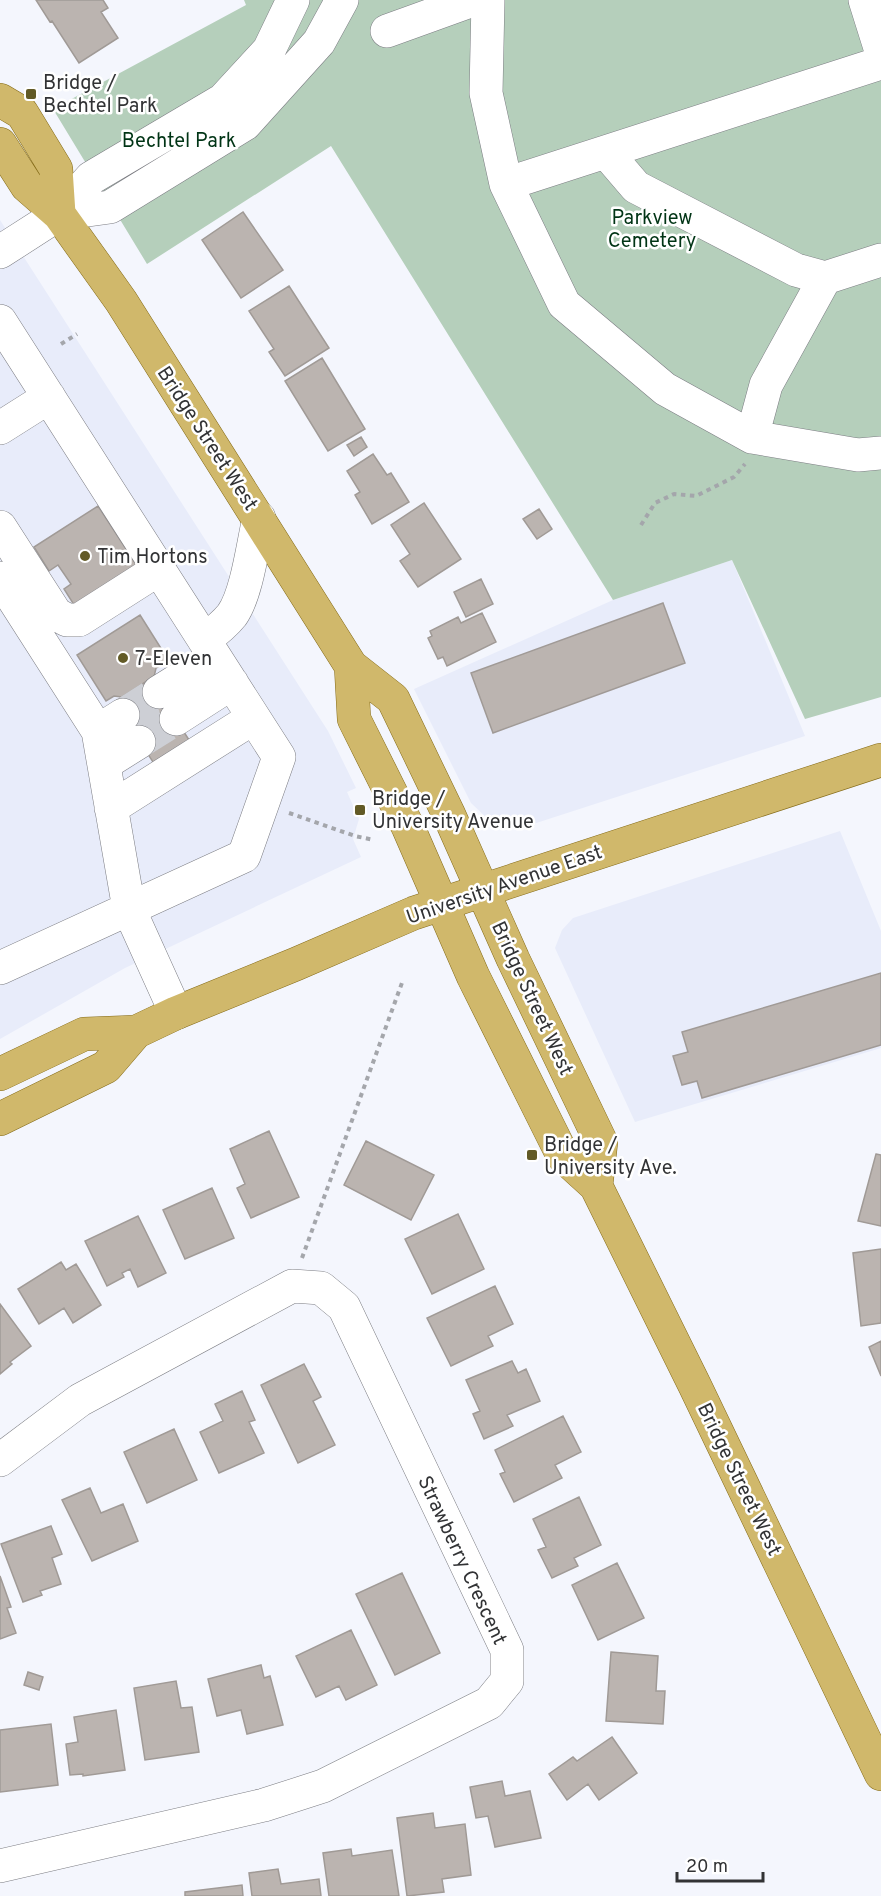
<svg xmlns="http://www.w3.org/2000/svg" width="881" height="1896" font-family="Overpass,sans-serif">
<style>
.built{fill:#e8ecfa}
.green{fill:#b5cfbb}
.building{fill:#bbb4b0;stroke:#a09a96;stroke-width:1.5}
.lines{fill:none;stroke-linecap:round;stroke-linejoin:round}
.minor-tunnel{stroke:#cdcfd5;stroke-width:33;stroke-dasharray:33 16;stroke-linecap:butt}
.minor-casing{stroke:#7c7d83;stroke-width:34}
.major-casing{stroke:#856b18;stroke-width:34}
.path{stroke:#a4a6ab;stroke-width:4;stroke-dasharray:4.5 4.5;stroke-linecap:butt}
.minor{stroke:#fff;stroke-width:33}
.major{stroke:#d0b86b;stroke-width:33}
.poi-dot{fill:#625a26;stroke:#fff;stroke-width:2}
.labels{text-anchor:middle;stroke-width:5;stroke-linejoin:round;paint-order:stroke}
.poi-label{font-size:20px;fill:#323335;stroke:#fff;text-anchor:start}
.park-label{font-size:20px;fill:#003415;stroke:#fff}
.street-label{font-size:20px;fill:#323335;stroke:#fff}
</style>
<rect width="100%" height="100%" fill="#f4f6fd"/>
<path class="built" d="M0,220L328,731L356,788L347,792L359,819L353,839L361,857L125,968L0,1039Z
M732,560L805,736L527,826L507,827L491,822L471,803L414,689L613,600Z
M840,831L881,931V1048L635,1122L555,948L562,930L573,918Z"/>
<path class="green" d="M244,0H881V697L805,719L732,560L613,600L331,146L147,264L53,109L246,5Z"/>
<path class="building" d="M36,0H103L108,8L101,12L118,38L79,63L52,21L50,22Z
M243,212L283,270L241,298L202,240Z
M289,286L329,348L285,376L269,352L274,349L249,311Z
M322,358L365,429L328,451L285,381Z
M361,437L367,447L354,456L347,445Z
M373,454L387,475L391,473L409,502L372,524L355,495L360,492L347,471Z
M424,503L461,559L418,587L400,561L410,554L391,525Z
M98,506L141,572L76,608L64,589L71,584L58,565L49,571L34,547Z
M539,509L552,529L537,539L523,519Z
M481,579L493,604L466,617L454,592Z
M663,603L685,663L493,733L471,673Z
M482,613L496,642L447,666L443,657L438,659L428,638L432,636L430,631L458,617L461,623Z
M140,615L169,661L156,668L154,677L122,697L114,696L106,701L77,655Z
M150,679L191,743L155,765L114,702Z
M881,973V1045L702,1098L697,1081L682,1085L673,1056L688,1052L682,1032Z
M269,1131L299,1197L251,1218L237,1188L245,1184L230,1149Z
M366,1141L434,1175L411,1220L344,1185Z
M876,1154L881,1155V1226L858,1221Z
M212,1188L234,1238L185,1259L163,1210Z
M458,1214L484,1269L432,1294L405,1239Z
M138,1216L166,1273L138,1287L130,1269L122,1273L124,1277L107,1286L85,1241Z
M881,1249V1323L861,1326L853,1253Z
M61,1262L66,1270L76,1264L101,1305L73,1323L64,1308L39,1324L18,1289Z
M495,1286L513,1324L488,1336L493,1346L451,1366L427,1318Z
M0,1304L31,1346L10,1362L12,1364L0,1374Z
M881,1341V1376L869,1347Z
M512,1361L518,1373L526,1369L540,1401L507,1415L513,1426L484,1439L473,1414L480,1411L466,1380Z
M304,1364L321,1397L313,1401L335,1445L298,1463L261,1385Z
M242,1391L255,1420L249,1422L264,1453L219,1473L200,1432L223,1421L215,1404Z
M563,1416L581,1452L555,1465L562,1478L514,1502L500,1474L505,1472L495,1450Z
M174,1429L197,1480L147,1503L124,1452Z
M90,1488L101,1513L123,1504L138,1541L92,1561L62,1500Z
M579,1497L601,1545L574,1558L578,1566L552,1578L538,1550L546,1547L533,1519Z
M51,1526L62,1554L52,1558L61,1584L40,1591L42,1595L23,1602L1,1544Z
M617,1563L644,1618L598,1640L572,1585Z
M402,1573L440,1653L395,1675L356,1594Z
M0,1576L11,1607L7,1608L16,1633L0,1639Z
M351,1630L377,1685L346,1700L339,1686L316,1697L296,1656Z
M611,1652L658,1656L656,1691H665L663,1724L606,1721Z
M261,1665L264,1678L270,1676L283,1725L247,1734L241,1710L217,1716L208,1679Z
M28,1672L43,1677L39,1690L24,1685Z
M176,1681L181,1708L192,1707L199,1752L145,1760L134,1688Z
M116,1710L125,1770L83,1776V1774L70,1775L66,1744L78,1742L74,1717Z
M51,1724L58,1785L0,1792V1730Z
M612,1737L637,1773L599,1800L588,1784L567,1800L549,1774L573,1757L577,1761Z
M502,1781L505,1796L530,1791L541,1838L495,1847L488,1816L476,1818L470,1787Z
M433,1813L435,1828L465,1824L471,1875L442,1879L444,1892L407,1896L397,1818Z
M351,1849L352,1856L392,1850L399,1896H329L323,1853Z
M278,1869L281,1884L319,1879L321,1896H252L249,1873Z
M242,1885L243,1896H185V1892Z"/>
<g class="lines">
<path class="minor-tunnel" d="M123,715L159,692
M139,742L176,719"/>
<defs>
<path id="minor" d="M488,0L486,93L506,184L564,304L665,389L752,437L858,455L881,453
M865,0L881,51
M387,31L473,0
M606,152L636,187L796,270L825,278
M506,184L881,63
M59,214L110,207L245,124L319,42L342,0
M0,252L59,214L91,178L223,100L269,50L293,0
M0,321L279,757L244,856L0,968
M0,428L49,397
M752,437L766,385L825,278L881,260
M0,527L56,614L67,620H79L159,569
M0,578L98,731L129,909L176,1013
M204,640C215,632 224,625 232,615C247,594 253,544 259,518
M159,692L215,657
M176,719L232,683
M98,731L123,715
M104,764L139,742
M111,808L253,718
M0,1460L80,1400L292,1286L321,1288L344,1307L507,1650V1681L489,1703L323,1786L264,1805L0,1866"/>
<path id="major" d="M0,100L22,113L56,169L59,214
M0,144L27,186L59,214L121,301L351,666L393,699L449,815L513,959L601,1142L596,1186
M351,666L354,719L408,827L473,976L563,1156L596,1186L695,1386L881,1774
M0,1074L84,1034L136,1032L176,1013L296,964L414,913L881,760
M0,1119L106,1067L136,1032"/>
</defs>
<use href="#minor" class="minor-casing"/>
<use href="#major" class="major-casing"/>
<path class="path" d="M61,344L77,334
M641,525L655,503L674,494L696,496L734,477L745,464
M289,813L355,836L374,840
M302,1258L403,980"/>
<use href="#minor" class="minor"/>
<use href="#major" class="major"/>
</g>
<g class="poi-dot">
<rect x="25" y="88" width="12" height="12" rx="3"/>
<circle cx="85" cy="556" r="6"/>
<circle cx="123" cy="658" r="6"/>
<rect x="354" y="804" width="12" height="12" rx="3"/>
<rect x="526" y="1149" width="12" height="12" rx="3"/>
</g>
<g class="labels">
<g class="poi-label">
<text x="43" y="89">Bridge /<tspan x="43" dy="23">Bechtel Park</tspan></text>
<text x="97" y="563">Tim Hortons</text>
<text x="135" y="665">7-Eleven</text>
<text x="372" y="805">Bridge /<tspan x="372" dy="23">University Avenue</tspan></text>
<text x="544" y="1151">Bridge /<tspan x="544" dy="23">University Ave.</tspan></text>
</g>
<g class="park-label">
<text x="179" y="147">Bechtel Park</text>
<text x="652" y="224">Parkview<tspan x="652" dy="23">Cemetery</tspan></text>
</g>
<g class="street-label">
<text transform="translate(208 438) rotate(57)" y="7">Bridge Street West</text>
<text transform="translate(504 884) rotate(-19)" y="7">University Avenue East</text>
<text transform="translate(533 998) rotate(65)" y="7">Bridge Street West</text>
<text transform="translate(740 1479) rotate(64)" y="7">Bridge Street West</text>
<text transform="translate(463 1560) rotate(65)" y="7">Strawberry Crescent</text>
</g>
</g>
<path d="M677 1872v9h86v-9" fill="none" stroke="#323335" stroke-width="3"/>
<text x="686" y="1872" font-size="18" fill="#323335" stroke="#ffffff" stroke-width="4.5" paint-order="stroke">20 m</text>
</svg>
